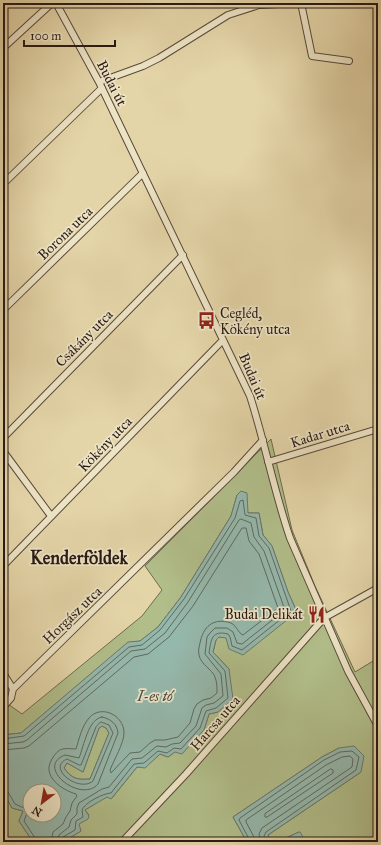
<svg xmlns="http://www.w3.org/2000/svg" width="381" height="845" font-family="'IM FELL Great Primer',serif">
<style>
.green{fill:#b1be8a;stroke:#6d6c4f}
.water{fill:#95b8ac;stroke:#6a796f;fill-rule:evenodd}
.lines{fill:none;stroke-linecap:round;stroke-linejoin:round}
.shore{stroke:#5f6960;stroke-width:1}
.minor-casing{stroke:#584939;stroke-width:8}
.minor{stroke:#ede4c6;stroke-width:6}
.labels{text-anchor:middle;stroke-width:3.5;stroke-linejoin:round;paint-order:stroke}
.street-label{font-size:14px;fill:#291a14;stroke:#ede4c6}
.poi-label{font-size:14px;fill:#291a14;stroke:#ede4c6;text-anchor:start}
.water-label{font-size:15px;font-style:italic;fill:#494942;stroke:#ede4c6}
.district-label{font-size:18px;font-weight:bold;fill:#291a14;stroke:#ede4c6}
</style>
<rect width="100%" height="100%" fill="#e4d5a8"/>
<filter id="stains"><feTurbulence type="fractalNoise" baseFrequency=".005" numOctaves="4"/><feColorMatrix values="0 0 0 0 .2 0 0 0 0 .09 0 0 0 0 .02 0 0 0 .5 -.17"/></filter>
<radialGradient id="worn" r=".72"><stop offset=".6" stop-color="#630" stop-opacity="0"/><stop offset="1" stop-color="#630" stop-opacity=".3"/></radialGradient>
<path class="green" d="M271,439L292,530L315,586L355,672L378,658V842H306L299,832L277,842H271L268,835L361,772L339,748L322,757L233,817L247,842H63L81,831L78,824L89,815L85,810L107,796L112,798L137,767H145L160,754L168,757L204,730L209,714L218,712L229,669L213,652L216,640L219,637H226L297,612L288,592L272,546L263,535L259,513H248L237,495L231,516L181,597L158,627L140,641L128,643L21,733L3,735V709L8,704L22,714L142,616L162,590L145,566Z
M102,726L106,728L109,733L90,779C77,780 72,779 64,768L67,763L83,772L99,728Z
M3,792L12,808L23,811L19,821L33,842H7L3,834Z"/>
<path class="water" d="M241,491L247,493L248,513H259L263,535L272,546L288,592L297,612L243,655L229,649L226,638L219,637L216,640L213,652L229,669L233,699L218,712L209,714L204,730L182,754L175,752L168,757L160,754L145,768L137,767L111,799L107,797L85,810L89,816L88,819L79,824L81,831L63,842H33L19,821L23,811L12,808L3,792V735L21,733L128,642L140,641L158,627L181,597L231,516L237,495ZM102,726L106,728L109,733L90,779C77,780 72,779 64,768L67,763L83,772L99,728ZM30,791H54V815H30Z
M354,746L364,756L361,772L268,835L271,842H247L233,817L322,757L339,748Z
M300,832L306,842H277L299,832Z"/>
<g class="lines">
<path class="shore" d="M102,717C111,719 117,724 118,733L98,784C81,804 34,767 65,755L79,758C84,746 88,719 102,717Z
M101,722L109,725L113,733L93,781C79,793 46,768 67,759L79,765H81L96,727Z
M3,739L24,736L129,647L142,645L160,630L184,599L235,518L240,501L243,500L245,515L256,518L259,536L269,548L291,611L242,650L232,646L230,637L228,634C212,630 211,639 209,653L225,671L228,698L216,708L206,711L200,728L181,749L174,748L167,753L158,751L144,763L134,764L111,793C104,793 84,803 82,810L83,817L76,821L75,830L63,837L62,842
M3,744L23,742L27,740L131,651L145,649L165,633L188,602L239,520L241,519L251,523L254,537L264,551L285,610L242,644L237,643L233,632L227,628H215L210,633L207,637L205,654L221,674L223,696L214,703L206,705L202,708L196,726L180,743L172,744L166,747L157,746L142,758L132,759L109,787L102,789L79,803L77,808V814L71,820L69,827L59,835L57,842
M3,750L24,748L29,746L134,657L148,654L169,637L193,606L242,528H246L249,541L259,554L278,608L243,635C238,633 237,626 231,623C213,617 203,627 200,643C199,647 198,651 199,655C201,665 212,669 215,677C217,682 217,688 217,693L211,698L203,700L197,704L194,709L190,723L178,737L165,740H155L150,743L140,752L130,753L111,773L110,770C114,760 124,743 124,733C124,715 101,704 89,718C82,726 79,739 76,749C72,749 68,748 63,749C58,750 55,754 52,759C41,776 62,790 76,794L77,796L72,803L70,811L66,817L63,824L53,832L51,842
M331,769L333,770V773L267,817H265V814Z
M3,791L8,792L15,804L26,809L27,813L24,821L35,838L36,842
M250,842L249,839L239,820L240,818L324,760L340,752L352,751L359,757L356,770L266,832L264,836L266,842
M255,842L254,837L246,822V820L326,765L342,757L350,756L353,759L352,767L262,828L259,834L261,842"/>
<defs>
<path id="minor" d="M56,3L99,82L250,396C265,443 274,491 290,538L348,671L378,726
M301,3L312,56L349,61
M3,48L52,3
M99,82L143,66L159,58L228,15L259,5L298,3
M3,184L102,88
M3,310L143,173
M3,438L183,255
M3,451L51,516
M268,462L378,429
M3,566L223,340
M3,673L13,689
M3,707L11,698L13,689L234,472L263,440
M122,842L186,774L324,618L378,588"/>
</defs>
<use href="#minor" class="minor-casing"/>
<use href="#minor" class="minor"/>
</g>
<defs>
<symbol id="bus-bare" viewBox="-9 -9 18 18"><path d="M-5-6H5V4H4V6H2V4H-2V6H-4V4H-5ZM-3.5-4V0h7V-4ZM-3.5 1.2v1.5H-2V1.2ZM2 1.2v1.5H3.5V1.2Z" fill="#8f2418" stroke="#ede4c6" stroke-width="2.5" paint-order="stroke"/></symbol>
<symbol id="restaurant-bare" viewBox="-9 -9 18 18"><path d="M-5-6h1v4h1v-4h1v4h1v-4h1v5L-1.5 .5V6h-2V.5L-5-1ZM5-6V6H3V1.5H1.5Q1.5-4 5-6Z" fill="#8f2418" stroke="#ede4c6" stroke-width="2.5" paint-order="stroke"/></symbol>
</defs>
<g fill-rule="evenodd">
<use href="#bus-bare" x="194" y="308" width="25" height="25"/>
<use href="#restaurant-bare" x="304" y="602" width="25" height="25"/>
</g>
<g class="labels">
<g class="street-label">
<text transform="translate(112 83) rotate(63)" y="5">Budai út</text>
<text transform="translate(65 233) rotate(-44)" y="5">Borona utca</text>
<text transform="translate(84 338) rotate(-45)" y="5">Csákány utca</text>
<text transform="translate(253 376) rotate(67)" y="5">Budai út</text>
<text transform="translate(320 434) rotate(-17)" y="5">Kadar utca</text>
<text transform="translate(105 444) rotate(-46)" y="5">Kökény utca</text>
<text transform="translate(72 615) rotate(-44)" y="5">Horgász utca</text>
<text transform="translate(215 723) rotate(-49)" y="5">Harcsa utca</text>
</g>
<g class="poi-label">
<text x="220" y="318">Cegléd,<tspan x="220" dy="16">Kökény utca</tspan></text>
<text x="303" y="619" text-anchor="end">Budai Delikát</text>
</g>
<g class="water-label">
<text x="155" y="701">I-es tó</text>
</g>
<g class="district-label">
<text x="79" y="564">Kenderföldek</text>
</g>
</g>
<rect width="381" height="845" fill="none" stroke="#e4d5a8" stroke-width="16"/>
<rect x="4" y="4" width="373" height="837" fill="none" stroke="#291a14" stroke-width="2"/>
<rect x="8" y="8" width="365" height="829" fill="none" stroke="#291a14"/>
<g transform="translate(42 803) rotate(211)"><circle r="19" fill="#ede4c6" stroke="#9f937f"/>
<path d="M0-3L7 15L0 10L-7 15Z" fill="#8f2418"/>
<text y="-6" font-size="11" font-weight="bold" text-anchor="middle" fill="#291a14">N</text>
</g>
<path d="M24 40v6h91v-6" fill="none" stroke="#291a14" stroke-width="2"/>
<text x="30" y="40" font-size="12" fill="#291a14" stroke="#ede4c6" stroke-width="3" paint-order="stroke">100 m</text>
<rect width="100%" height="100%" filter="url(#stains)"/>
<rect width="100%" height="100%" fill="url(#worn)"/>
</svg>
